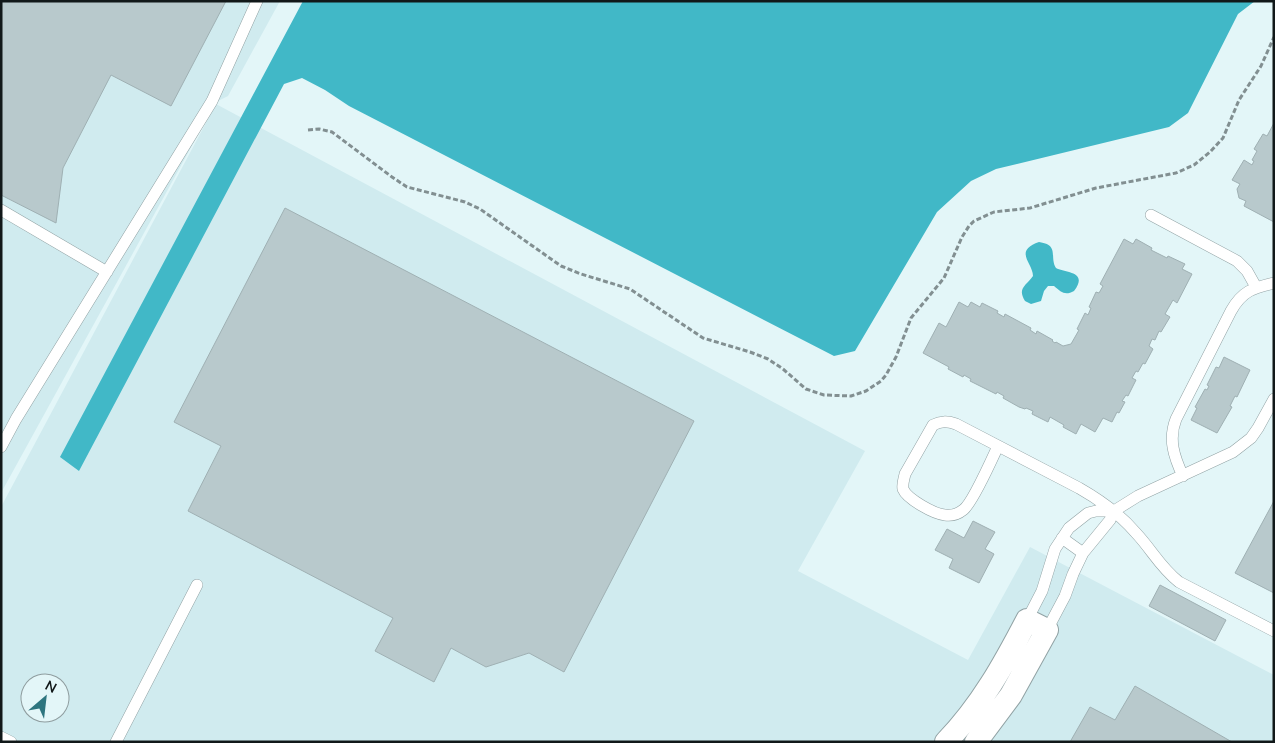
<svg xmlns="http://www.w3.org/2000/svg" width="1275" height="743" font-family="Mulish,sans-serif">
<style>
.built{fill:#d0ebef;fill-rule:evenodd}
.water{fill:#41b8c7}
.building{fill:#b8c9cc;stroke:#9fb0b3}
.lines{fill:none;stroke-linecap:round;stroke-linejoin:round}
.service-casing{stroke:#91a2a4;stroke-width:12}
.minor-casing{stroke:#91a2a4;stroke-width:24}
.path{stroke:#828f91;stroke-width:3;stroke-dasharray:5 2.5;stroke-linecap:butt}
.service{stroke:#fff;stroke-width:11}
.minor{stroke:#fff;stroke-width:22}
</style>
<rect width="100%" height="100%" fill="#e3f6f8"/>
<path class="built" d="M1,1H280L228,96L216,102L1,493Z
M216,104L865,451L798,571L968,660L1030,547L1274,675V742H1V507ZM30,683H60V713H30Z"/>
<path class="water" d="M303,1H1255L1238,14L1188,113L1169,127L996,169L971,181L937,212L855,351L834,356L349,106L325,90L302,78L284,84L79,471L60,457Z
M1039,242C1060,245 1049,257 1056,268C1065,273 1089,271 1074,291C1065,296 1061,292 1054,286H1048L1044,291L1041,301L1031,304L1025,301C1017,288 1026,286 1033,276C1033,263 1013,251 1039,242Z"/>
<path class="building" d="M1,1H226L171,106L111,75L63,168L56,223L1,195Z
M1274,123V222L1244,206L1246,201L1239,198L1237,189L1240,184L1232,180L1244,160L1252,165L1254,161L1252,160L1257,151L1254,149L1263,134L1267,136Z
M285,208L694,421L564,672L529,653L486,667L451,648L434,682L375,651L393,618L188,511L221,446L174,422Z
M1124,239L1133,244L1136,239L1152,248L1151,250L1167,258L1168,256L1185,264L1182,269L1192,274L1177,303L1173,300L1165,314L1170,317L1161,332L1159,331L1155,340L1152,339L1149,346L1153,349L1145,364L1143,363L1138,372L1136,371L1132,378L1136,380L1128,396L1126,395L1122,401L1125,402L1119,413L1117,412L1112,422L1103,418L1095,432L1081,424L1076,434L1063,427L1064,425L1050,417L1048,422L1032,414L1033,411L1026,408L1025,409L1019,407L1003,398L1004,396L997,392L996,394L970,381L971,379L964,375L963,377L948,369L949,367L923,353L939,323L946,327L959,302L968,307L971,302L980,307L982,303L998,311L997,313L1004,317L1005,314L1031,328L1030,330L1036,334L1037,331L1053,340L1052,341L1055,343L1056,342L1063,346L1071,344L1079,330L1077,329L1085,313L1088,315L1091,308L1089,307L1096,292L1099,293L1103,286L1100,284Z
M1224,357L1250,370L1237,397L1235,396L1230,406L1232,407L1217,433L1191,420L1197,408L1195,407L1205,389L1207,390L1209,386L1207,385L1216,367L1219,368Z
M1274,501V593L1235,573Z
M973,521L995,532L985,549L994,554L979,583L949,568L953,559L935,550L947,529L964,538Z
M1160,585L1226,620L1215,641L1149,606Z
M1135,686L1232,742H1070L1090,707L1115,720Z"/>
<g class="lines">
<defs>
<path id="service" d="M1,210L107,272
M1151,215L1237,261L1247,271L1256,287
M998,446C992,459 972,504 963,510C958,514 951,516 945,515C934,514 907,499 903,489C902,484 904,479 905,474L933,425C941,421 947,421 956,424L1079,488C1100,500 1120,514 1136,533C1152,550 1160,567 1179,582L1274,631
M1,447L16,419L212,101L257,1
M1183,476C1174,457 1168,439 1176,419L1231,311C1242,291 1253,288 1274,283
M1062,538L1083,553
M1027,620L1042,591L1055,549L1069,528L1088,513L1096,511H1114
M1047,630L1065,596L1073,574L1083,553L1110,520L1114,511L1138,496L1233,452L1251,438L1258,428L1274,399
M1,737L11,742
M116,742L197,585"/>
<path id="minor" d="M946,742C981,706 1004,664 1027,620L1047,630L1011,695L976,742"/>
</defs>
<use href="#service" class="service-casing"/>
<use href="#minor" class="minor-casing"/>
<path class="path" d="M308,130L319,129L332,132L392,177L407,187L465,202L480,209L561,266L581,274L630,289L703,338L750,352L768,359L783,369L806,389L824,395L851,396L866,391L881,381L886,375L896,357L911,318L944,278L962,237L969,226L974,221L994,212L1030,208L1096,188L1176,173L1194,165L1210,152L1223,138L1239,100L1261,66L1274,37"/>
<use href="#service" class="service"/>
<use href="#minor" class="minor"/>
</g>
<rect width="1275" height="743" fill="none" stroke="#111819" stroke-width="5"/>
<g transform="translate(45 698) rotate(28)"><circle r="24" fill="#e3f6f8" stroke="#8f9d9f"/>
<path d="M0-4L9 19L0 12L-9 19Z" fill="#2d757f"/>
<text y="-8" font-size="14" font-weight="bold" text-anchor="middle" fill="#111819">N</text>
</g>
</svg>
